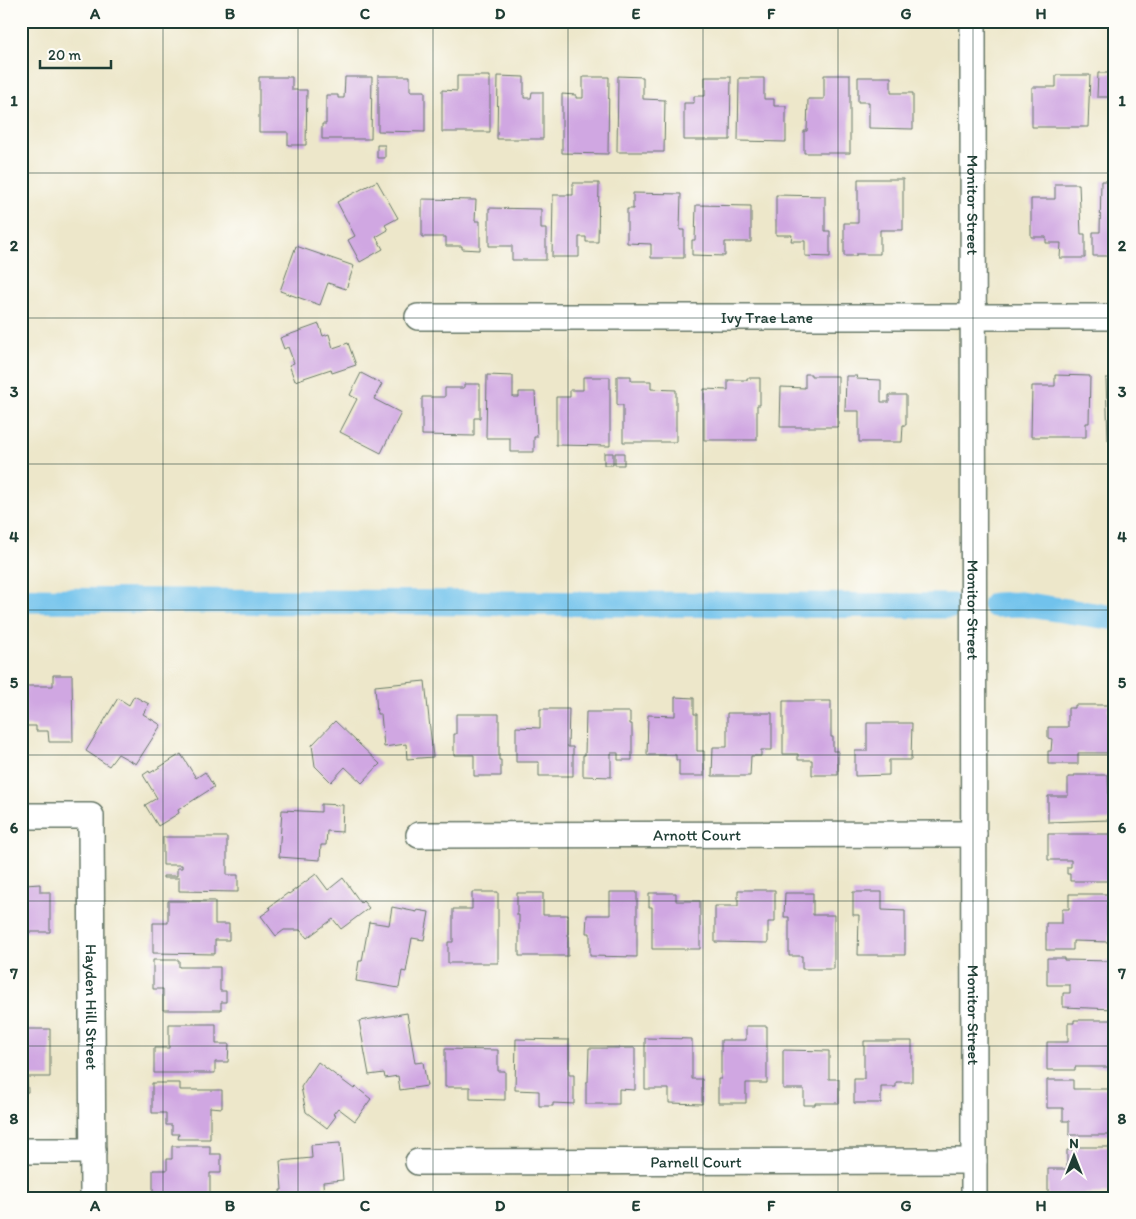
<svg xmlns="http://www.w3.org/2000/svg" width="1136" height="1219" font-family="Itim,sans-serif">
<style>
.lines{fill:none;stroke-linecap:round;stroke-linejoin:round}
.canal{stroke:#71c2ec;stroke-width:25}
.building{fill:#d0a7e2}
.minor-casing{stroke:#677868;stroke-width:28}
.minor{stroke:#fff;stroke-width:25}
.grid{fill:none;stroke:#1f3d34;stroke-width:1;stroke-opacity:0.55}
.labels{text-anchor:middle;stroke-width:5;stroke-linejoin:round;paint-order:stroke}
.street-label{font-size:16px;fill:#1f3d34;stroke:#fdfcf7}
.neatline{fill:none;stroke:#1f3d34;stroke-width:2}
.grid-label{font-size:16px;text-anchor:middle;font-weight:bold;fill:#1f3d34}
</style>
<rect width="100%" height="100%" fill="#fdfcf7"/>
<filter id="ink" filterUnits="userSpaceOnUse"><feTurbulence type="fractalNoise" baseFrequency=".02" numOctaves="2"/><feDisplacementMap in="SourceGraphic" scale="10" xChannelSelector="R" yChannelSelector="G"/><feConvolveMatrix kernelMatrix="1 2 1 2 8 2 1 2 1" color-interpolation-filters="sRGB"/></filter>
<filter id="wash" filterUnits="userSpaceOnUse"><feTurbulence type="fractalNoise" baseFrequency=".0096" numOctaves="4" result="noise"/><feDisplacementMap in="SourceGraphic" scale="20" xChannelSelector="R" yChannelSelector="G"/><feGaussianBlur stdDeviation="1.12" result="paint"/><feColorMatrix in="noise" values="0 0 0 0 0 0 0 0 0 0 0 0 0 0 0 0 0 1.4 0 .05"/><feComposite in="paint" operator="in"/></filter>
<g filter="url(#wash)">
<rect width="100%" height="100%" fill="#ede7ca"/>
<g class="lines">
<path class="canal" d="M21,600L952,606
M995,605L1021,604L1115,618"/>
</g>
<g id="blocks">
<path class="building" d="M1098,73H1115V125H1113V97H1097Z
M824,75H850V153H804V131H807L808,99H824Z
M1056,75H1090L1088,127H1032V87H1056Z
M378,76H410V91H425V132L378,131Z
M457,76H490V132H442V90L457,91Z
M498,76L524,77V98H531L532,92H543V139H497Z
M618,76L643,77V99L665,100L664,152H617Z
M259,77H292V90H307L306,145H288V132H259Z
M345,77H372L371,139H322V124H326V95H338V98H344Z
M583,77H609L608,154L562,153V94L576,95V98H583Z
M705,77H731L730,140H684V103H694V96H705Z
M858,77H891V93H913V129L869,128V102H858Z
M739,78H764V99H774V106H786V142L738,141Z
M377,145H385V158H377Z
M858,179H903V230H880V254H856V256H844V223H858Z
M377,181L398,218L385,225L388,230L376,237L383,249L360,262L348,240L355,236L337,202Z
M1101,181H1115V256H1093V232H1100Z
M573,183H599L598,242H586V237H579V257H552L553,195H573Z
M1055,184H1079L1081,234H1085V258H1060L1061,243H1046V237H1031V199H1055Z
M633,193L681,194L680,230H684V258H651V244L627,243V209H633Z
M776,195L825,196V231H830V257L805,256V241H791L792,235H776Z
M422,199L476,200L475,221H480V250L462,249V246H446V237H422Z
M696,205L751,206V242H725V256L692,255V240H695Z
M489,208L541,209V229H546V260H512V246H489Z
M296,246L354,266L346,289L328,283L320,305L280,291Z
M319,324L323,336L329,334L333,348L348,343L356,365L332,373L331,369L295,381L289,365L294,363L288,347L284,349L280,338Z
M361,373L382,384L374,399L401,413L381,453L340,432L357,399L350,395Z
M805,374H811V376H838V427H780L781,387L805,388Z
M487,375L513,376V397H519V392H535L537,437H534V452H510V438H486Z
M1055,375L1090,376L1089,423H1086V437H1031L1032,386H1055Z
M617,376H631V381H651V389L676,390V442H623V405H617Z
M846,376H857L856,379L881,380V402H889V395H906V425H903L902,442H859V411H845Z
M583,377H610V446L556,445V397H570V390H583Z
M747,378H760V405H757V440H704V389L728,390V380H747Z
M1106,378H1115V441H1108Z
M464,384H480V418H474V436L422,435V397H445V388H464Z
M604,453H613V465H604Z
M615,453H624V465H615Z
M53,675H72L73,742H49L48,731H36V726H25V686H53Z
M425,681L433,757L407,759L406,744L384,747L381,714H377L375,686Z
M134,696L149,704L143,714L161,725L136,764L118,754L109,766L86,751L118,698L129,705Z
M675,697L694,698V714H697V751H704V776H679V760H676V755H647L648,715L675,716Z
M783,701H831V737H833V751H838V775H812V760H798V754H783Z
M1075,705H1112V708H1108V720H1112V753H1078V764H1048V751H1051L1052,739L1048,738V727H1068V708H1075Z
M540,709H569L568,747H573V776H539V762H516V727L540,728Z
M586,712H630V724H632V760H618V753H611V777L583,776V755H585Z
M727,713H772V750H761V756H751L750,776H712L713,747H727Z
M456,714H499V760H501V776H474V755H454V734H456Z
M335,721L380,764L362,783L345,767L331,782L315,766L312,745Z
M867,723H912L911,760H889V775L855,776V751H867Z
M181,754L196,778L205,772L214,787L178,810L179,813L158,826L145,805L157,798L143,775L149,771L150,773Z
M1074,775H1108L1110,820L1048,822V796H1068V777H1074Z
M321,804L343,805L342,832L327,831L326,845H321L320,860L279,857L282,810L321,812Z
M1048,834H1112V881H1070V874H1067V867H1071V860H1048Z
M163,837H227V875H238V892L179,891V878H163V876H177V868H182V865H163Z
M21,872H25V885L40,884V892H50V932H21Z
M316,874L328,890L343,878L361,903L363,901L369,908L341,929L333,919L307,938L300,930H284L276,936L261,916L271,909L269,907L288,893L289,894Z
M738,890H775V922H768V943L715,942V906H738Z
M472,892H498V963H448V942H453V909H472Z
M610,892H637V957L590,956V933H586L587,915H610Z
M853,892H882V910L905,911V955H858L859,915H853Z
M517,893H543V915H568V956H519V915H517Z
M649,893H676V901H700V949H652V907H649Z
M785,893H813V915H834V969H802V956H789V917H784Z
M1069,894H1115V905H1107V921H1115V936H1109V942L1073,941V950H1046V923H1062V909H1069Z
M168,901H215V924H229V940H215V954L153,953V923H168Z
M392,907L417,912V910L429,912L424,940L412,938L406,972L402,971L399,988L356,981L359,961H362L369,922L389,925Z
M1047,958H1064V960L1111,961V979H1115V1009L1063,1007V993H1070V985H1047Z
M153,960H179V967H220V991H226V1002H221V1010H163V989H153Z
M407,1013L415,1063L423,1062L427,1086L400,1090L398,1076L385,1078L384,1073L369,1075L359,1021Z
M21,1019H27V1029H50V1077H27L28,1092L21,1093Z
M1074,1020H1115V1067H1075V1070H1047V1042H1068V1023H1074Z
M169,1024H216V1044H229L228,1062H215V1073H154V1048H169Z
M746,1026H767V1083H746V1103H718V1079H721V1040H746Z
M645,1038L692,1039V1079H702V1104L669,1103V1089H645Z
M516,1039L569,1040V1075H574V1104L553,1103V1106H539V1091L515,1090Z
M864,1041H912V1082H896V1087H881V1103H854V1079H864Z
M589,1048H635V1090L619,1089V1104H586V1082H588Z
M445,1049L498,1050V1071H505V1100L470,1099V1087H445Z
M783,1050L829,1051V1079H839V1103H815V1105H804V1089H783Z
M318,1062L354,1089L356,1087L371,1099L355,1121L338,1108L333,1114L336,1116L327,1128L306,1112L301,1087Z
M1047,1080H1073V1089H1115V1135H1069V1121H1063V1108H1047Z
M152,1083H180V1090H222V1108L210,1107V1139H178L179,1134H172V1125H166V1113H152Z
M340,1143L343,1180L323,1182L324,1198H281L280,1190H282L280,1161L312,1158L311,1145Z
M172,1146H210V1154H221V1173H210V1197H153V1170H167V1159H172Z
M1074,1147H1109L1110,1193L1048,1195V1169H1067V1150H1074Z"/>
</g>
</g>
<g filter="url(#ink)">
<use href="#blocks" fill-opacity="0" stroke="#677868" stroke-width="1"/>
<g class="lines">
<defs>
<g id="minor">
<path id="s1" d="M973,21L974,1198"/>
<path id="s2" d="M418,317H1115"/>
<path id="s3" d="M21,816H91L93,1198"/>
<path id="s4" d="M419,835L974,834"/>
<path d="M21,1151H93"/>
<path id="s5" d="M418,1162L974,1161"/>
</g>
</defs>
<use href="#minor" class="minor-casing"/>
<use href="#minor" class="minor"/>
</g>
</g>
<path class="grid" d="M163,21V1198M298,21V1198M433,21V1198M568,21V1198M703,21V1198M838,21V1198M973,21V1198M21,173H1115M21,318H1115M21,464H1115M21,610H1115M21,755H1115M21,901H1115M21,1046H1115"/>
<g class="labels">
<g class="street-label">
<text dy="6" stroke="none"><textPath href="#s1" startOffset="184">Monitor Street</textPath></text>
<text dy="6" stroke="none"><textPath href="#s2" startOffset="349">Ivy Trae Lane</textPath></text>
<text dy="6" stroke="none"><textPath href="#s1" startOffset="589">Monitor Street</textPath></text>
<text dy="6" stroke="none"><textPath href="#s4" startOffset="278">Arnott Court</textPath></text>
<text dy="6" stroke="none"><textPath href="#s3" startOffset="261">Hayden Hill Street</textPath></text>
<text dy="6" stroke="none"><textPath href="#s1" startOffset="994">Monitor Street</textPath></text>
<text dy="6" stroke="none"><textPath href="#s5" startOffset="278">Parnell Court</textPath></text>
</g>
</g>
<rect width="1136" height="1219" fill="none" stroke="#fdfcf7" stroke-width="55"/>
<g transform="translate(1074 1156)" stroke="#fdfcf7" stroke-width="4" paint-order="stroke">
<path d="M0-4L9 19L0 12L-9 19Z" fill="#1f3d34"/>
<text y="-8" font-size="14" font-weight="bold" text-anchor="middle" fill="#1f3d34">N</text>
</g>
<path d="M40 60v8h71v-8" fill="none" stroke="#1f3d34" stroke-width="2.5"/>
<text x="48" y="60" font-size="15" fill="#1f3d34" stroke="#fdfcf7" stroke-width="4" paint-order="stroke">20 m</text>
<rect x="28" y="28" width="1080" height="1164" class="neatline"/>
<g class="grid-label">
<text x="95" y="19">A</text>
<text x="230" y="19">B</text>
<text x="365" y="19">C</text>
<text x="500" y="19">D</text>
<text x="636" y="19">E</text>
<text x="771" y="19">F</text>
<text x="906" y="19">G</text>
<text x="1041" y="19">H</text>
<text x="14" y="106">1</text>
<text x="1122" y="106">1</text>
<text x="14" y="251">2</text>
<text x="1122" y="251">2</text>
<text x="14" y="397">3</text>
<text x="1122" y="397">3</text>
<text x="14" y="542">4</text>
<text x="1122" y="542">4</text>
<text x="14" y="688">5</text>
<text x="1122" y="688">5</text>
<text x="14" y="833">6</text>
<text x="1122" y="833">6</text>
<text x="14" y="979">7</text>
<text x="1122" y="979">7</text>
<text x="14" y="1124">8</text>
<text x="1122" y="1124">8</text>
<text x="95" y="1211">A</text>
<text x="230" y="1211">B</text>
<text x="365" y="1211">C</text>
<text x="500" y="1211">D</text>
<text x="636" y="1211">E</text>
<text x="771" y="1211">F</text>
<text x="906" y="1211">G</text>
<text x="1041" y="1211">H</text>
</g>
</svg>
